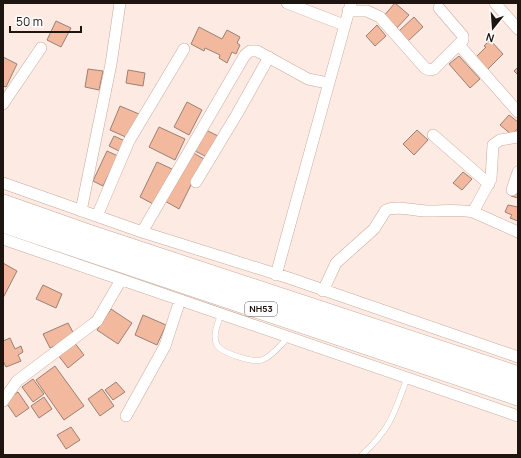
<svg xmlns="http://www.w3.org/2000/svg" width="521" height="458" font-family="Manrope,sans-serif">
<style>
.building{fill:#f3b99e;stroke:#9b8073}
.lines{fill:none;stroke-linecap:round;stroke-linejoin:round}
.service-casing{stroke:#c8ab9e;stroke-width:6}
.minor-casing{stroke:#c8ab9e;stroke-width:12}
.trunk-casing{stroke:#c8ab9e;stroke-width:20}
.service{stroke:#fff;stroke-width:5.5}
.minor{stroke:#fff;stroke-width:11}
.trunk{stroke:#fff;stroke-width:19}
.labels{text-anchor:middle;stroke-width:3;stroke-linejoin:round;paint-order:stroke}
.shield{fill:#fcfcfc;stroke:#615a57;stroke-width:1}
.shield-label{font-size:9px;font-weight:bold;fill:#1f1510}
</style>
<rect width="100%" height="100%" fill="#fdeae2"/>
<path class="building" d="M395,3L409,15L395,30L382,18Z
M414,17L423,27L408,41L399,31Z
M56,21L71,28L61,47L47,40Z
M377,25L386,36L375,46L366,36Z
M199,27L222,39L227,30L240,37L237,43L240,45L236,54L232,52L227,63L219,58L220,55L205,48L204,51L191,44Z
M490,40L503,54L487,70L475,58L486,47L484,46Z
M459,56L480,79L470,88L449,64Z
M3,57L17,64L6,87L3,86Z
M518,67V75L514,71Z
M88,69L103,71L99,90L85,87Z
M128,70L145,73L143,86L126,83Z
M187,102L202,110L189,135L174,127Z
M120,106L139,114L128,138L110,130Z
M509,115L518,122V128L512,135L500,125Z
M159,127L185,139L175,160L149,147Z
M204,129L218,136L207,157L193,150Z
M417,130L428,140L414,155L403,144Z
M114,136L125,141L119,151L109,146Z
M107,151L118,156L103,186L93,181Z
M190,151L204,159L179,209L165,201Z
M157,162L172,169L155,205L140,197Z
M463,172L472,179L462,190L453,183Z
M516,183L518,184V198L511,196Z
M508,205L518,207V221L510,218L512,215L505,212Z
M3,263L17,271L3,298Z
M43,285L62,294L56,308L36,299Z
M111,309L132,323L118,344L97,330Z
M143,315L166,325L157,345L135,335Z
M68,323L75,336L50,348L43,334Z
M10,338L15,349L21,346L23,352L18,355L21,361L6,367L3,361V341Z
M74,342L84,355L68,368L58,355Z
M55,366L84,406L64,420L36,380Z
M33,379L44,394L33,402L22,387Z
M116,382L125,392L113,400L105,390Z
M102,389L114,406L100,416L88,399Z
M18,392L29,408L16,417L5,401Z
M44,397L52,409L39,418L31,406Z
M71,427L80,440L66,449L57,435Z"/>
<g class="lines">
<defs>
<path id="service" d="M221,314C218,323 212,336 217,345C221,353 254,363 262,360C272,356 281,345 288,337
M362,455C391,428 394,414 407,378"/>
<path id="minor" d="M287,3L344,25
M495,3L518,29
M348,11H367L380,17L425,68L429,70L434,69L463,40V36L439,8
M459,45L518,112
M3,104L41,48
M433,135L489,184
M196,182L237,114L269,57
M3,183L142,232L289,278L518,357
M512,190L518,172
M81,211L111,64L120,3
M473,212L518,232
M97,216L129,141L184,49
M142,232L245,55L250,51H257L308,79L328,83
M3,239L518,416
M276,275L351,3
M323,291L336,263L374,229L386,210C398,205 414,211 427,211C443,211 458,209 473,212L491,179L493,145L500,140L518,137
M3,401L17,381L97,321L121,280
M126,416L165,346L180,300"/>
<path id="trunk" d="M3,204L88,234L518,376
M3,223L518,396"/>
</defs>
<use href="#service" class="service-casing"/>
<use href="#minor" class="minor-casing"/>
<use href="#trunk" class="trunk-casing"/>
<use href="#service" class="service"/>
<use href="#minor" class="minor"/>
<use href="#trunk" class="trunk"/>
</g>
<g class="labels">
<rect class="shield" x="245" y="302" width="32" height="14" rx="3"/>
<g class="shield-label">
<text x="261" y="312">NH53</text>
</g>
</g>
<rect width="521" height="458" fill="none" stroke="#1f1510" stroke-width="8"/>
<g transform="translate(493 28) rotate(197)" stroke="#fcfcfc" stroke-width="3" paint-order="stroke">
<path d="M0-3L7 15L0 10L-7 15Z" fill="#1f1510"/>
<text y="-6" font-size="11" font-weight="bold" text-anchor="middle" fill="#1f1510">N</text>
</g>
<path d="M10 26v6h71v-6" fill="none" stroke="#1f1510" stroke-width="2"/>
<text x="16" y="26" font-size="12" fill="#1f1510" stroke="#fcfcfc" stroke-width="3" paint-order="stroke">50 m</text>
</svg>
